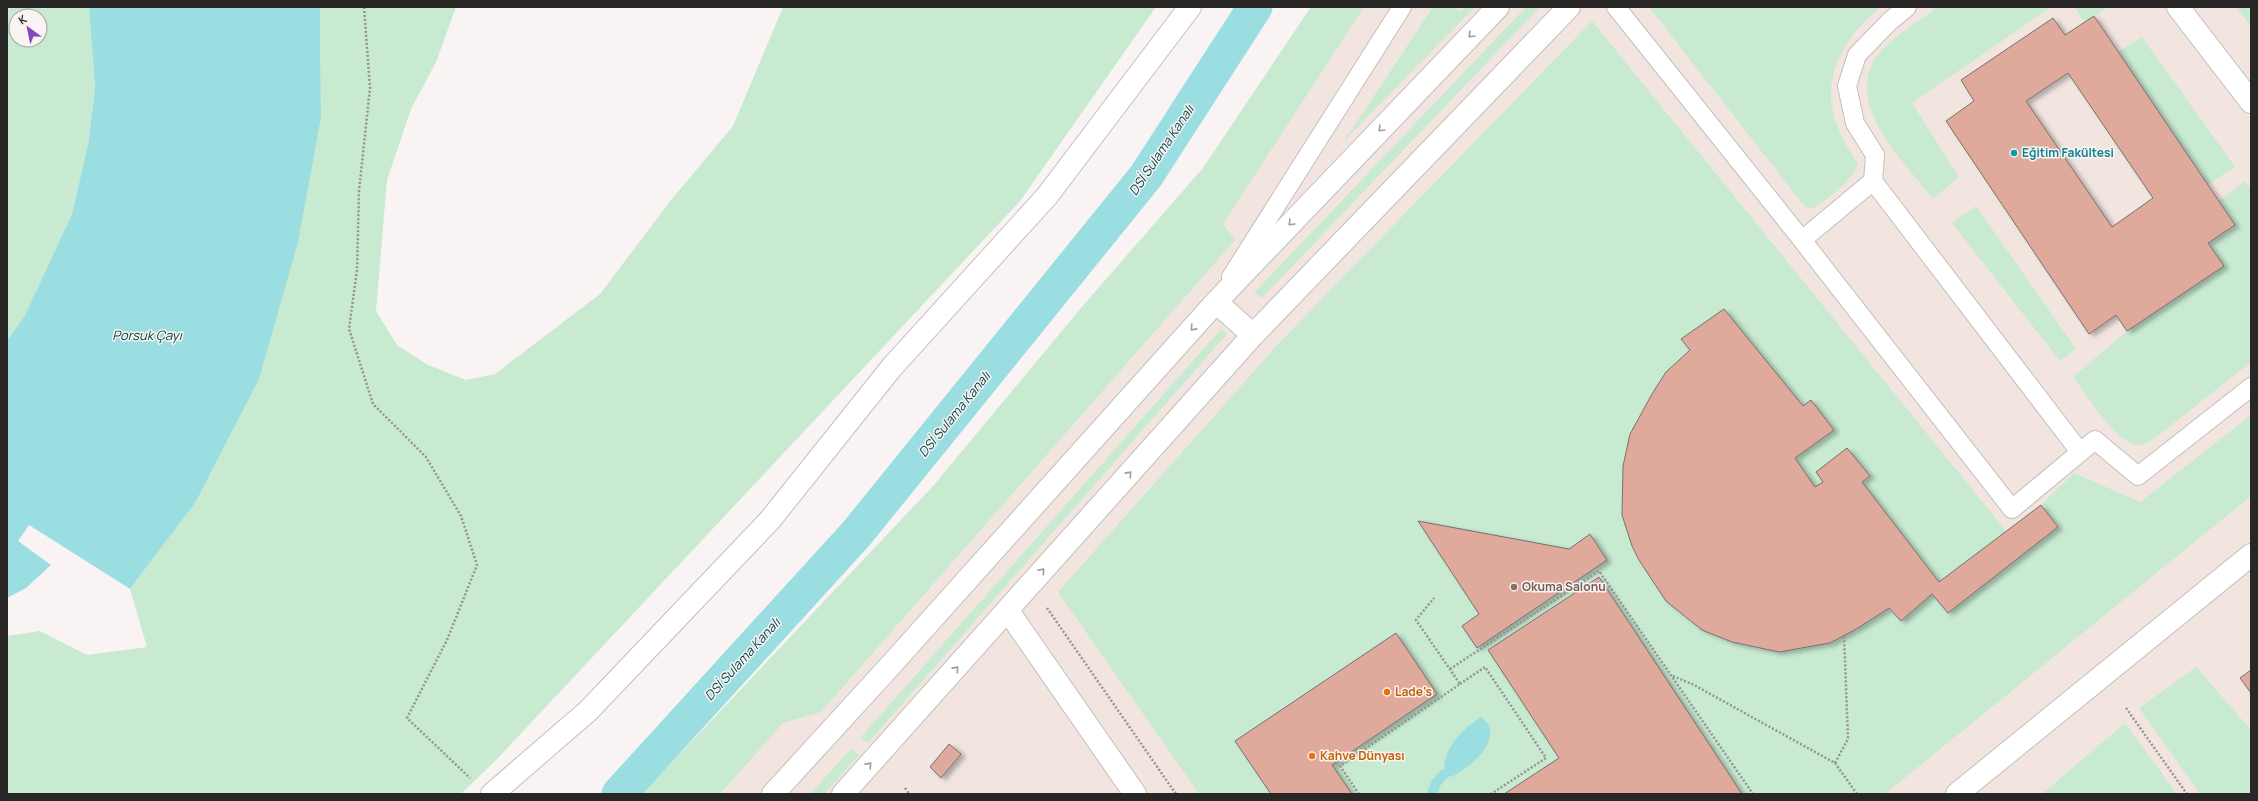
<svg xmlns="http://www.w3.org/2000/svg" width="2258" height="801" font-family="Manrope,sans-serif">
<style>
.built{fill:#f2e5e0}
.green{fill:#c7ead1;fill-rule:evenodd}
.water{fill:#9bdee2}
.lines{fill:none;stroke-linecap:round;stroke-linejoin:round}
.stream{stroke:#9bdee2;stroke-width:10}
.canal{stroke:#9bdee2;stroke-width:35}
.building{fill:#dfa99b;stroke:#767170;fill-rule:evenodd;filter:url(#shadow)}
.lane-casing{stroke:#c3bebd;stroke-width:20}
.street-casing{stroke:#c3bebd;stroke-width:24}
.secondary-casing{stroke:#c3bebd;stroke-width:24}
.path{stroke:#969392;stroke-width:2.5;stroke-dasharray:2 2;stroke-linecap:butt}
.lane{stroke:#fff;stroke-width:18}
.street{stroke:#fff;stroke-width:22}
.secondary{stroke:#fff;stroke-width:22}
.oneway{stroke:#9e9e9d}
.culture-dot{fill:#0f9aa8;stroke:#f9f4f3;stroke-width:1.5}
.education-dot{fill:#8d6e63;stroke:#f9f4f3;stroke-width:1.5}
.food-dot{fill:#e8710a;stroke:#f9f4f3;stroke-width:1.5}
.labels{text-anchor:middle;stroke-width:3;stroke-linejoin:round;paint-order:stroke}
.culture-label{font-size:12px;font-weight:bold;fill:#0d838f;stroke:#f9f4f3;text-anchor:start}
.education-label{font-size:12px;font-weight:bold;fill:#785e54;stroke:#f9f4f3;text-anchor:start}
.food-label{font-size:12px;font-weight:bold;fill:#c56008;stroke:#f9f4f3;text-anchor:start}
.water-label{font-size:13px;font-style:italic;fill:#054548;stroke:#f9f4f3}
</style>
<defs>
<filter id="shadow"><feDropShadow dx="4.5" dy="2.5" stdDeviation="2" flood-color="#0004"/></filter>
</defs>
<rect width="100%" height="100%" fill="#f9f4f3"/>
<path class="built" d="M1311,7H2251V794H642L934,485L1081,308L1203,168Z"/>
<path class="green" d="M7,7H89L95,88L88,144L72,214L24,317L7,341ZM16,16H40V40H16Z
M320,7H456L436,62L411,109L387,180L376,311L397,345L428,365L466,380L495,374L600,294L671,200L733,126L783,7H1156L1020,201L496,760L461,794H7V636L40,631L87,655L147,647L130,589L195,503L321,117Z
M1311,7H1364L1223,224L1235,240L821,712L783,723L720,794H642L934,485L1081,308L1203,168Z
M1433,7H1452L1462,12L1466,7H1475L1344,141Z
M1526,7H1540L1262,298L1254,293Z
M1649,7H1881C1851,30 1823,71 1833,111C1837,131 1847,147 1858,164C1855,179 1825,201 1812,209L1805,207Z
M1937,7H2051L1912,103L1959,177L1933,199C1903,160 1837,99 1882,50C1897,34 1920,21 1937,7Z
M2074,7H2108L2085,23Z
M2236,7H2251V26Z
M1592,21L2006,531L2041,505L2074,473L2140,502L2251,415V496L1885,794H1199L1058,592L1279,343Z
M2142,37L2235,167L2207,185L2118,52Z
M2244,182L2251,188V362L2155,438C2151,440 2146,444 2141,445C2120,449 2085,393 2073,377L2127,331L2224,266L2208,243L2235,225L2218,201Z
M1976,206L2076,349L2060,361L1952,223Z
M1221,329L1227,334L868,743L860,738Z
M2196,667L2251,730V794H2200L2139,708Z
M2125,723L2177,794H2042Z
M851,749L859,755L824,794H810Z"/>
<path class="water" d="M89,7H320L321,117L298,242L259,379L195,503L130,589L29,525L18,541L51,565L26,588L7,598V341L24,317L72,214L88,144L95,88Z
M1481,717C1508,737 1470,768 1451,777L1444,774C1442,749 1462,729 1481,717Z"/>
<g class="lines">
<path class="stream" d="M1432,794L1436,783L1444,774"/>
<path class="canal" d="M619,794L857,533L1146,176L1255,7"/>
</g>
<path class="building" d="M2094,16L2235,225L2208,243L2224,266L2127,331L2116,315L2089,334L1946,121L1974,101L1961,80L2053,18L2065,35ZM2068,73L2153,198L2112,227L2026,101Z
M1724,309L1803,406L1811,400L1834,430L1795,458L1815,487L1823,482L1816,472L1847,448L1870,476L1862,482L1939,582L2041,505L2058,527L1948,613L1932,594L1901,621L1889,608L1858,628L1830,643L1779,652L1732,642L1702,630L1666,601L1639,560L1632,546L1622,515L1623,466L1630,434L1652,394L1666,372L1690,350L1681,339Z
M1418,521L1569,549L1590,534L1607,560L1477,648L1462,626L1479,614Z
M1599,577L1742,794H1504L1559,758L1488,650Z
M1396,633L1437,694L1332,765L1352,794H1271L1235,741Z
M2251,670V693L2240,678Z
M949,744L961,754L941,778L930,767Z"/>
<g class="lines">
<defs>
<path id="lane" d="M1616,7L1802,240
M1907,7L1889,22L1857,55L1847,86L1855,123L1875,155L1873,181L1802,240L2012,509L2095,440L2138,476L2251,387
M1873,181L2080,452
M1231,277L1402,7"/>
<path id="street" d="M2178,7L2251,102
M1216,302L1253,335
M1008,611L1135,794
M492,794L588,711L770,520L892,367L1047,196L1190,7
M1957,794L2251,555"/>
<path id="secondary" d="M773,794L890,666L1216,302L1498,7
M843,794L1253,335L1569,7"/>
</defs>
<use href="#lane" class="lane-casing"/>
<use href="#street" class="street-casing"/>
<use href="#secondary" class="secondary-casing"/>
<path class="path" d="M364,7L370,88L359,191L357,270L349,329L373,404L426,457L461,516L477,565L447,640L407,718L470,778
M1047,608L1176,794
M1450,669L1599,571L1753,794
M1673,676L1694,685L1835,763L1857,794
M1460,684L1485,667L1546,758L1491,794
M2126,708L2187,794
M1835,763L1848,739L1844,635
M905,788L909,794
M1359,794L1340,766L1460,684L1416,620L1434,598"/>
<use href="#lane" class="lane"/>
<use href="#street" class="street"/>
<use href="#secondary" class="secondary"/>
</g>
<defs><path id="oneway-chevron" d="M-2-3.5L2.5 0L-2 3.5" fill="none" stroke-width="1.6" stroke-linecap="round" stroke-linejoin="round"/></defs>
<g class="oneway">
<use href="#oneway-chevron" transform="translate(1471 35) rotate(134)"/>
<use href="#oneway-chevron" transform="translate(1381 129) rotate(134)"/>
<use href="#oneway-chevron" transform="translate(1291 223) rotate(134)"/>
<use href="#oneway-chevron" transform="translate(1193 328) rotate(132)"/>
<use href="#oneway-chevron" transform="translate(1129 474) rotate(-48)"/>
<use href="#oneway-chevron" transform="translate(1042 571) rotate(-48)"/>
<use href="#oneway-chevron" transform="translate(956 669) rotate(-48)"/>
<use href="#oneway-chevron" transform="translate(869 765) rotate(-48)"/>
</g>
<circle class="culture-dot" cx="2014" cy="153" r="4"/>
<circle class="education-dot" cx="1514" cy="587" r="4"/>
<g class="food-dot">
<circle cx="1387" cy="692" r="4"/>
<circle cx="1312" cy="756" r="4"/>
</g>
<g class="labels">
<g class="culture-label">
<text x="2022" y="157">Eğitim Fakültesi</text>
</g>
<g class="education-label">
<text x="1522" y="591">Okuma Salonu</text>
</g>
<g class="food-label">
<text x="1395" y="696">Lade’s</text>
<text x="1320" y="760">Kahve Dünyası</text>
</g>
<g class="water-label">
<text transform="translate(1161 150) rotate(-56)" y="5">DSİ Sulama Kanalı</text>
<text x="147" y="340">Porsuk Çayı</text>
<text transform="translate(954 414) rotate(-51)" y="5">DSİ Sulama Kanalı</text>
<text transform="translate(742 659) rotate(-48)" y="5">DSİ Sulama Kanalı</text>
</g>
</g>
<rect width="2258" height="801" fill="none" stroke="#282726" stroke-width="16"/>
<g transform="translate(28 28) rotate(327)"><circle r="19" fill="#f9f4f3" stroke="#a5a2a1"/>
<path d="M0-3L7 15L0 10L-7 15Z" fill="#8048bf"/>
<text y="-6" font-size="11" font-weight="bold" text-anchor="middle" fill="#282726">K</text>
</g>
</svg>
